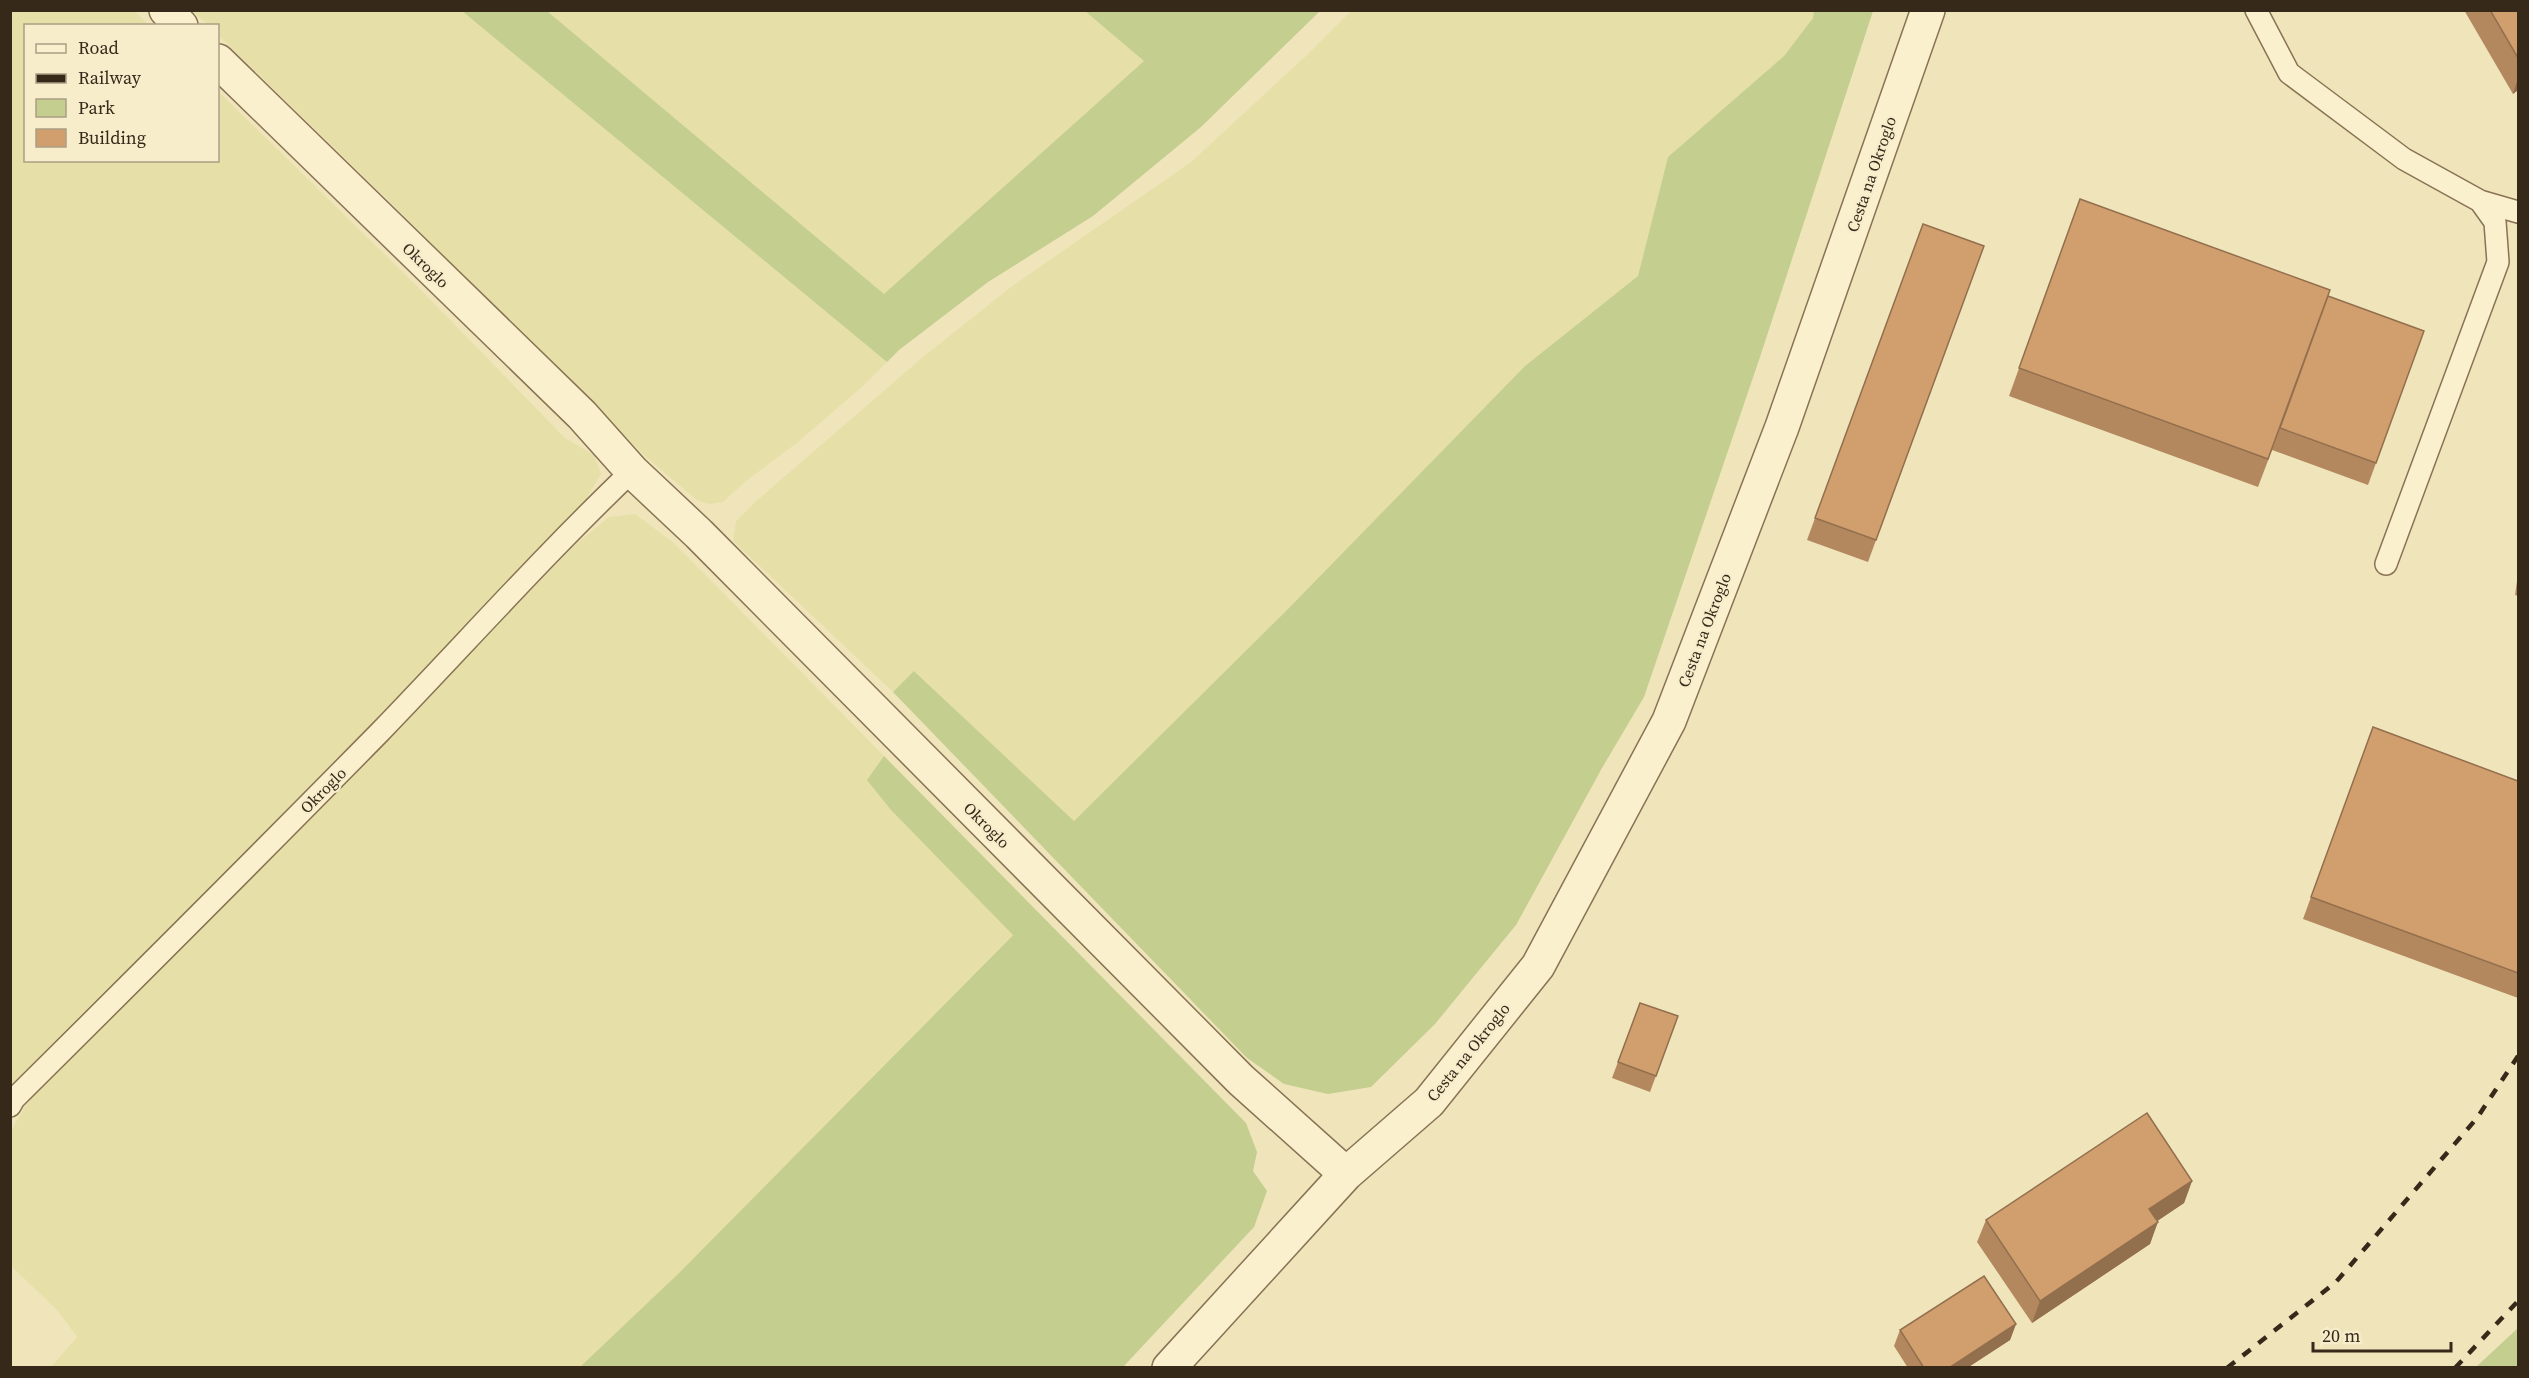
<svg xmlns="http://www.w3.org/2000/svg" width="2529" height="1378" font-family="'Source Serif 4',serif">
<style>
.farmland{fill:#e6e0a8}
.green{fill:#c3ce8f}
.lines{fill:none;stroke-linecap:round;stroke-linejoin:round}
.lane-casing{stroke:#887354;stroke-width:24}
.street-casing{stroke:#887354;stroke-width:36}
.lane{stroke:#fbf0ce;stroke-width:21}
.street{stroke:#fbf0ce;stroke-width:33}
.rail{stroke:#36291a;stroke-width:4.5;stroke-dasharray:10 10;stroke-linecap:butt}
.wall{fill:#b4885f}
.shaded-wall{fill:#926f4d}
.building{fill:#d19e6e;stroke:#926f4d;stroke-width:1.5}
.labels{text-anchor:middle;stroke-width:4.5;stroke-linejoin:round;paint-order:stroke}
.street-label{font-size:16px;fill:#36291a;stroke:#f7edcb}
</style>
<rect width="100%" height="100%" fill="#f0e4bb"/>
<path class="farmland" d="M11,11H134L149,25L26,26V160H218V91L423,292L565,438L594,455L601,474L585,501L476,621L288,814L11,1089Z
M192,11H462L887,362L863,386L798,442L746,481L723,502L709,504L698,501L647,458L383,195L218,35V26L208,25Z
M547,11H1085L1145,60L884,294Z
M1351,11H1814L1813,18L1784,56L1668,157L1638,276L1525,366L1286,611L1073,822L915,671L893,692L733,541L736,521L754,503L923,357L1011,287L1191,162L1308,54Z
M635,514L674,543L884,756L868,780L891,810L1013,934L678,1274L580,1367H51L77,1337L58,1311L11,1266L10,1133L26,1104L576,544L609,517Z"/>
<path class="green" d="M462,11H547L884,294L1144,61L1085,11H1320L1201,127L1093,216L988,282L899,350L887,362Z
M1814,11H1873L1760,357L1644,697L1602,768L1516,925L1435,1024L1371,1087L1328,1094L1284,1084L1247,1058L893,692L914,671L1074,821L1286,611L1525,366L1638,276L1668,157L1784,56L1813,18Z
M884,756L1246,1123L1257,1152L1253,1171L1267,1191L1254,1227L1123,1367H580L678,1274L1013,935L891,810L867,780Z
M2518,1328V1367H2476Z"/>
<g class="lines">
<defs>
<path id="lane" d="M2256,10L2289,73L2404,159L2480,201L2495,222L2498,262L2386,564
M2480,201L2518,212
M10,1106L14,1099C137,977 259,855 380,732C464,645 545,554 632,471"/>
<path id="street" d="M166,10L181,26
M218,61L582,415L632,471L699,534L1241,1080L1346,1174
M1169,1368L1346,1174L1429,1102L1538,966L1669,721L1782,427L1928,10"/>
</defs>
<use href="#lane" class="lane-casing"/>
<use href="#street" class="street-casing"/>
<use href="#lane" class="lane"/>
<use href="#street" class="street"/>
<path class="rail" d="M2227,1368L2336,1282L2477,1118L2518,1056
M2455,1368L2518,1301"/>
</g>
<path class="wall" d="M2464,10H2518V90L2513,94Z
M2080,199L2328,296L2424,331L2368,485L2272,450L2258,487L2009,396Z
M1923,224L1984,246L1868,562L1807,540Z
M2518,574V596L2515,595Z
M2373,727L2518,781V998L2303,919Z
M1640,1003L1678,1016L1650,1092L1612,1078Z
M2192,1181L2184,1203L2157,1221L2150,1244L2032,1323L1977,1242L1986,1220Z
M2016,1324L2010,1340L1967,1368H1908L1894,1346L1900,1330Z"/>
<path class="shaded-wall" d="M2518,78V90L2513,94Z
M2192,1181L2184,1203L2141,1232L2149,1209Z
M2158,1222L2150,1244L2032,1323L2040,1301Z
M2016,1324L2010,1340L1967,1368H1949Z"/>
<path class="building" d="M2490,10H2518V58Z
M2080,199L2330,290L2268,459L2019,368Z
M1923,224L1984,246L1876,540L1815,518Z
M2328,296L2424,331L2376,463L2280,428Z
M2373,727L2518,781V973L2311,897Z
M1640,1003L1678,1016L1656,1076L1618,1062Z
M2147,1113L2192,1181L2149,1209L2158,1222L2040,1301L1986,1220Z
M1984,1276L2016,1324L1949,1368H1924L1900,1330Z"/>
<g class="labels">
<g class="street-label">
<text transform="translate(1871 174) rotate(-71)" y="6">Cesta na Okroglo</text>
<text transform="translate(426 265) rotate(44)" y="6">Okroglo</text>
<text transform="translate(1704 630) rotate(-69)" y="6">Cesta na Okroglo</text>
<text transform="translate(323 790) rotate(-45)" y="6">Okroglo</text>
<text transform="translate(987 825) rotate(45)" y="6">Okroglo</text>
<text transform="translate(1468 1052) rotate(-51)" y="6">Cesta na Okroglo</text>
</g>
</g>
<rect width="2529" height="1378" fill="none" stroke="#36291a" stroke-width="24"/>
<rect x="24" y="24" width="195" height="138" fill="#f7edcb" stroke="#aa9f84" stroke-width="1.5"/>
<rect x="36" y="44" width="30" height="9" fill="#fbf0ce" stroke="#aa9f84" stroke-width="1.5"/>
<text x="78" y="54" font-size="18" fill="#36291a">Road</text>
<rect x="36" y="74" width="30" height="9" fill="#36291a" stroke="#aa9f84" stroke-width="1.5"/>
<text x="78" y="84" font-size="18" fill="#36291a">Railway</text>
<rect x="36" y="99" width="30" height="18" fill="#c3ce8f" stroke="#aa9f84" stroke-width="1.5"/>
<text x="78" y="114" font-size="18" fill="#36291a">Park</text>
<rect x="36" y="129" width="30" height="18" fill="#d19e6e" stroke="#aa9f84" stroke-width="1.5"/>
<text x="78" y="144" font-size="18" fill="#36291a">Building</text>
<path d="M2313 1342v9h138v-9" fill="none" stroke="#36291a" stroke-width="3"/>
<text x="2322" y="1342" font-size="18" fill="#36291a" stroke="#f7edcb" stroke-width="4.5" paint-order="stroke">20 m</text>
</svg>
